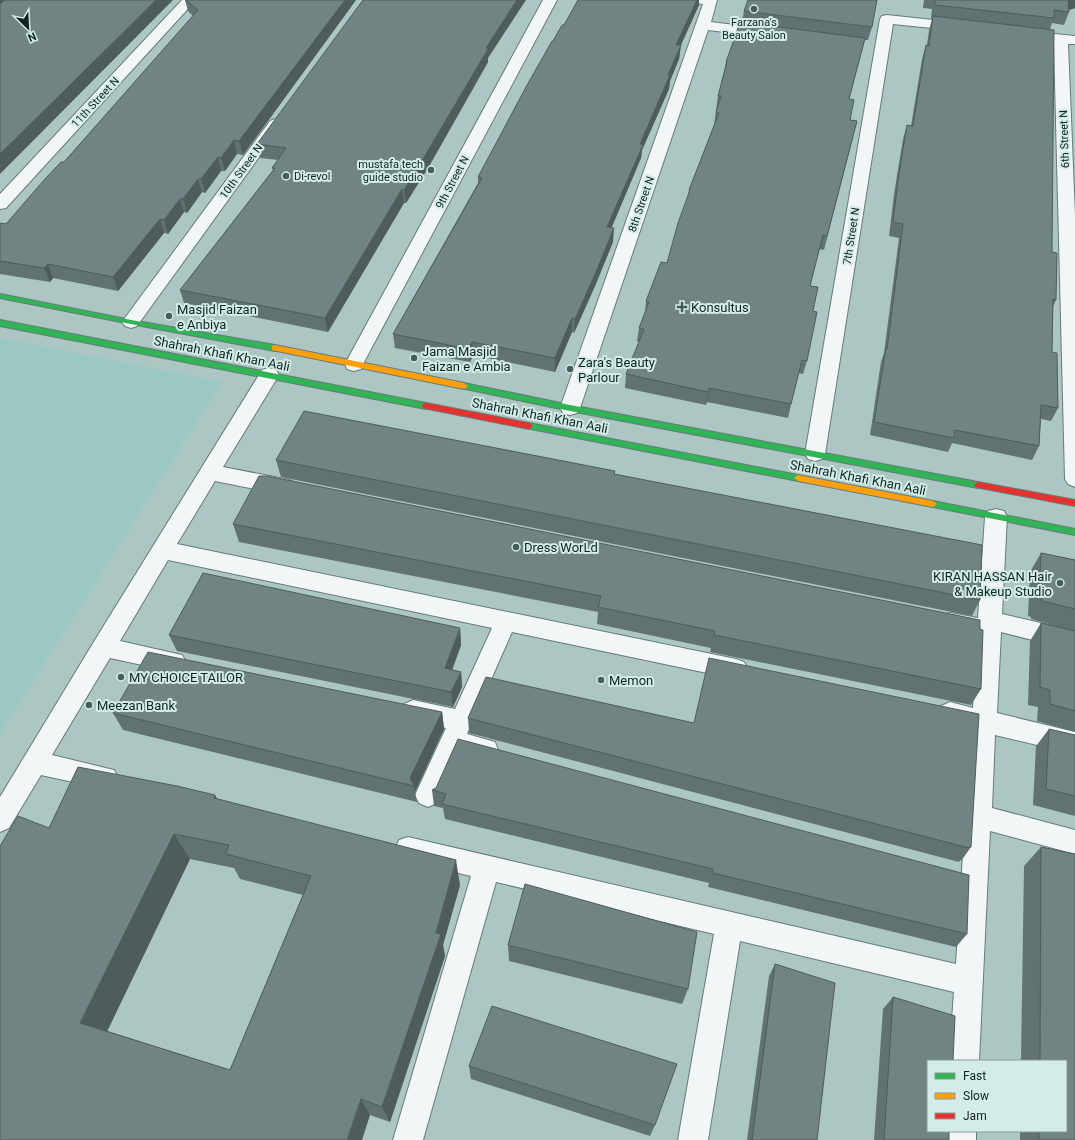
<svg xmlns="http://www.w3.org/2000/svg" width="1075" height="1140" font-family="Roboto,sans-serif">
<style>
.built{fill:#9cc8c3}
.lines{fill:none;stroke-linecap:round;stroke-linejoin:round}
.street-casing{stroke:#667b79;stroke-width:2}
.fast-casing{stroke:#667b79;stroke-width:2}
.slow-casing{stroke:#667b79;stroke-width:2}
.jam-casing{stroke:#667b79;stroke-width:2}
.street{fill:#f3f6f6;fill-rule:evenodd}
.fast{fill:#30b455;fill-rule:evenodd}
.slow{fill:#ff9f0a;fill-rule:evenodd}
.jam{fill:#e5322d;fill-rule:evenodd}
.wall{fill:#607272;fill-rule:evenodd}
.shaded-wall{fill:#4e5c5c}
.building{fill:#708484;stroke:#4e5c5c;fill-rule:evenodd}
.poi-dot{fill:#475d5b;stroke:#d4ece9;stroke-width:1.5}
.labels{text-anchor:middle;stroke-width:4;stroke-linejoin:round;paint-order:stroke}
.far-poi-label{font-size:11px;fill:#102422;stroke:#d4ece9}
.far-street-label{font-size:11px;fill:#102422;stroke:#d4ece9}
.poi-label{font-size:13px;fill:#102422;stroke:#d4ece9;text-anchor:start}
.street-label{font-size:13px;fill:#102422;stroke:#d4ece9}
</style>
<rect width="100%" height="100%" fill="#acc6c4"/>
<path class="built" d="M0,338L222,382L0,734Z"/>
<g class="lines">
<defs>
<path id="street" d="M182,0H196L6,208L0,209V194Z
M543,0H557L363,364L361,369L354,371L347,369L345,364Z
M694,0H717L711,22L767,29L772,30L774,33L772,36L767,37L708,30L580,408L577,413L570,415L563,413L560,408L703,4L696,3Z
M887,15L961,23L966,24L968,27L966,30L961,31L893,24L825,454L822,459L815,461L808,459L805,454L880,19L882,16Z
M1025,31L1075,36V44H1068L1075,216V487L1068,484L1065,479L1054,42L1020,38L1018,35L1020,32Z
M275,119L280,121L283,124L137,326L131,328L125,326L122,322L125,318L270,121Z
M269,368L276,370L279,375L223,467L285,479L292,481L295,487L292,493L285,495L215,481L177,544L736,659L744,662L748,669L744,676L736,679L512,632L467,734L495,742L498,750L495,758L486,761L459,754L437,803L428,807L419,803L415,795L446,728L404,718L401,711L404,704L413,700L455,709L492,628L168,560L120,641L182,655L186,662L182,669L174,672L110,658L52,755L114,770L118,778L114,786L105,789L41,775L9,828L0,832V797L95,640L262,370Z
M996,509L1004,511L1007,517L1002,614L1075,631V651L1001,632L997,713L1075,732V754L995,735L992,808L1075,830V854L990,831L979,1061H949L954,992L740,941L708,1140H678L714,934L496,882L423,1140H393L471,876L408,861L399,858L395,849L399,840L408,837L956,964L971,729L941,720L938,713L941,706L950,702L973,708L977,637L942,629L939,622L942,615L950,613L978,618L985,517L988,511Z
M946,1131H976V1140H946Z"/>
<path id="fast" d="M0,294L131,320L275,345L279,348L275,351L131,324L0,298Z
M0,320L426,403L430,406L426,409L0,326Z
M464,383L570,405L978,482L982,485L978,488L570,411L461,388L460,386L461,384Z
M529,423L798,475L802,478L798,481L526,428L525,426Z
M933,501L1075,529V535L933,507L929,504Z"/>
<path id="slow" d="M275,345L464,383L468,386L464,389L272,350V346Z
M798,475L933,501L937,504L933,507L798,481L794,478Z"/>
<path id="jam" d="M426,403L529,423L533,426L529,429L423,408L422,406L423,404Z
M978,482L1075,500V506L975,487L974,485Z"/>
</defs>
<use href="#street" class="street-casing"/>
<use href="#fast" class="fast-casing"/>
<use href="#slow" class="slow-casing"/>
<use href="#jam" class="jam-casing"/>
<use href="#street" class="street"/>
<use href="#fast" class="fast"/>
<use href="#slow" class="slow"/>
<use href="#jam" class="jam"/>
</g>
<path class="wall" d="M185,0H356L243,155L237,154L225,171H221L205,193L202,192L187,213L184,212L168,234L164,233L118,291L53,278L50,282L0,274V224H6L64,162L193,16L188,11Z
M578,0H699V5L681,45L679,59L670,81L669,89L642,150L641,158L611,228L613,242L595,286L574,333L572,332L555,372L473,355L470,362L395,348L393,334L478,183V177L553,41L564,25Z
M924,0H1075V8L1069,10V12L1064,25L1052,23L1050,29L1052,252L1056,300L1053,307L1052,352L1058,408L1051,421L1041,419L1039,446L1032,460L952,443L948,452L870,435L881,362L884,353L899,238L889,236L894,194L903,139L907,125L911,126L922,59L926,45H927L929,30L932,19L931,18L932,9L923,8Z
M744,11L872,27L868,40H865L849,99L850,120L857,121L824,250L819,249L810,286L813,311L807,361L803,374L798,373L788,418L707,402L706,405L625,388L626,374L639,342L637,341L639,328L645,312L646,301L667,263L688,195L689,190L714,125L718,96L724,72L726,62L742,22Z
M488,58V62L428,168L406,203H404L328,332L184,303L180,290L273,170L272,168L278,160L260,158L257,144Z
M276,460L980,600L972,616L281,477Z
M233,524L980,629L981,689L971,705L710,652L711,648L597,624L598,612L239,542Z
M1041,553L1075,560V631L1031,619V617L1028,616L1030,572Z
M1041,623L1075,631V732L1037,721L1038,707L1028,705L1030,641Z
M460,628L461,645L452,670L461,672L462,687L453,707L177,651L169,635Z
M442,712L444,729L415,792L417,802L123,730L113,713Z
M468,718L971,847L961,861L960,860L959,862L469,733Z
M1049,729L1075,735V816L1033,805L1036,746Z
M436,788L967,934L956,947L708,887L709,883L445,819L443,808L434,806L432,790Z
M218,799L460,885L443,945L445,956L390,1122L370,1115L0,1140L49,828ZM190,859L234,868L240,879L303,895L230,1070L107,1031Z
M1041,847L1075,854V1140H1020V1131H1066V1061H1021L1024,866Z
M508,945L688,989L682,1004L509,961Z
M775,964L817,1140H747L769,976Z
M893,997L949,1140H874L883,1009Z
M469,1066L655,1125L650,1136L471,1079Z"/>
<path class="shaded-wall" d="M0,0H5L0,5Z
M156,0H173L0,174V154Z
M345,0H356L243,155L239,141Z
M517,0H526L488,58V62L428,168L406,203L404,190L486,48Z
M697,0H699V5L675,58L676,45Z
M1067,0H1075V8L1066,11Z
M681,45L679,59L670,81L669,89L642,150L641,158L606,241L607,227L668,75Z
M234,140L237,154L225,171L221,158Z
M218,157L221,171L205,193L201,179Z
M198,179L202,192L187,213L183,199Z
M402,189L404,203L328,332L325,318Z
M180,199L184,212L168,234L164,220Z
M160,219L164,233L118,291L113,277Z
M614,228L613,242L595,286L574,333L575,319Z
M48,264L53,278L50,282L44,268Z
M572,318V332L555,372V358Z
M472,342L473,355L470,362L469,349Z
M709,388L707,402L706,405L708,392Z
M460,628L461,645L447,684L445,668Z
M461,672L462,687L453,707L451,692Z
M442,712L444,729L415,792L414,786L410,778Z
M215,795L229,821L214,798Z
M174,834L190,859L102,1042L80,1023Z
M456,860L460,885L443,945L445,956L390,1122L382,1107L436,933Z
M361,1099L370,1115L362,1140H347Z"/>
<path class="building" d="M5,0H156L0,154V4Z
M186,0H345L239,141L234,140L221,158L218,157L201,179H198L183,199H180L164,220L160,219L113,277L48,264L44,268L0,261V224L1,223L6,224L44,180L61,162H64L198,10Z
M363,0H517L486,48L488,49L426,154L404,190L402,189L325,318L180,290L275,168H272L286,148L257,144Z
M578,0H697L676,45H681L668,75H670L640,144L643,145L607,227L614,228L596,272L575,319L572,318L555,358L472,342L469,349L393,334L482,178L478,177L526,87L552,41H553L562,25H564Z
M748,0H877L872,27L744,11Z
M935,0H1068L1069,12L1054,10V18L935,5Z
M933,16L1054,30L1052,252L1057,253L1056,300L1053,299L1052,352L1057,353L1058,408L1041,405L1039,446L955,430L954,438L874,422L886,348L887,349L903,224L893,222L898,180L907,125L913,126L926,45L929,46Z
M740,22L865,38L849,99L854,100L850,120L857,121L827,236L823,235L810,286L818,287L813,311L817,312L807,361L802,360L791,404L709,388L708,392L626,374L644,329L639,328L649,302L646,301L661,262L667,263L678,223L690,190H689L719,113L716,112L721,96H718L727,62H726Z
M304,411L615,471L614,474L982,545L980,600L276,460Z
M259,476H267L980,620V629L983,630L981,689L714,635L715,631L598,607L601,596L233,524Z
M1041,553L1075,560V609L1042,601V598H1039Z
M203,573L460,628L445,668L461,672L451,692L169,635Z
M1041,623L1075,631V711L1050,704V690L1040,687Z
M148,652L442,712L410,778L414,786L113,713Z
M709,658L979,714L971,847H969V848L468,718L486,677L694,723Z
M1049,729L1075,735V796L1046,789Z
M458,739L969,875L967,934L713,873V869L442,804L446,794L432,790L436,788Z
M78,767L177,786L215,795L214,798L456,860L436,933L441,934L382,1107L361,1099L347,1140H0V846L18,816L49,828ZM174,834L229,845L226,854L311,876L230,1070L80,1023Z
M1041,847L1075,854V1140H1039V1131H1066V1061H1040Z
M525,884L697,932L688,989L508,945Z
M775,964L835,983L817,1140H752Z
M893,997L955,1016L953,1061H928V1131H949V1140H884Z
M492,1006L677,1064L655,1125L469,1066Z"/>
<g class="poi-dot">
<circle cx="754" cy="9" r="4"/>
<circle cx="431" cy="170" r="4"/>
<circle cx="286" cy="176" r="4"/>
<path d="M680 301h4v4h4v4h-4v4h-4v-4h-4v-4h4z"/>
<circle cx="169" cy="316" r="4"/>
<circle cx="414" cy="358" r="4"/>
<circle cx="570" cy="369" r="4"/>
<circle cx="516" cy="547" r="4"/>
<circle cx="1060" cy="583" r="4"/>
<circle cx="121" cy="677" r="4"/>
<circle cx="601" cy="680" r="4"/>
<circle cx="89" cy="705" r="4"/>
</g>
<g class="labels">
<g class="far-poi-label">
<text x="754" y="26">Farzana's<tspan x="754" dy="13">Beauty Salon</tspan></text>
<text x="423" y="168" text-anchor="end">mustafa tech<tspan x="423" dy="13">guide studio</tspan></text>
<text x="294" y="180" text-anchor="start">Di-revol</text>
</g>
<g class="far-street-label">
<text transform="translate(95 102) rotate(-47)" y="4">11th Street N</text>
<text transform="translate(1064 139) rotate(-92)" y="4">6th Street N</text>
<text transform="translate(241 171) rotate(-54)" y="4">10th Street N</text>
<text transform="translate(452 182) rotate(-62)" y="4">9th Street N</text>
<text transform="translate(641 204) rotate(-71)" y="4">8th Street N</text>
<text transform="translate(851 236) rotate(-81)" y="4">7th Street N</text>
</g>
<g class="poi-label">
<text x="691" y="312">Konsultus</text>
<text x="177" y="314">Masjid Faizan<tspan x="177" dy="15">e Anbiya</tspan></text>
<text x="422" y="356">Jama Masjid<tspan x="422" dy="15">Faizan e Ambia</tspan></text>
<text x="578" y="367">Zara's Beauty<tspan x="578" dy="15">Parlour</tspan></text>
<text x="524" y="552">Dress WorLd</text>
<text x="1052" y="581" text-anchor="end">KIRAN HASSAN Hair<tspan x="1052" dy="15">&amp; Makeup Studio</tspan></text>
<text x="129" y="682">MY CHOICE TAILOR</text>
<text x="609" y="685">Memon</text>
<text x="97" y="710">Meezan Bank</text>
</g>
<g class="street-label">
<text transform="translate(222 353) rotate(11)" y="5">Shahrah Khafi Khan Aali</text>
<text transform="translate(540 415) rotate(11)" y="5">Shahrah Khafi Khan Aali</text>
<text transform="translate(858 477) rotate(11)" y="5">Shahrah Khafi Khan Aali</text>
</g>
</g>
<rect x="927" y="1060" width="140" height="72" fill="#d4ece9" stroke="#869c99"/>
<rect x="935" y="1073" width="20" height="6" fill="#30b455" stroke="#869c99"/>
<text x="963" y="1080" font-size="12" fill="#102422">Fast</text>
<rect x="935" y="1093" width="20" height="6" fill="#ff9f0a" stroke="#869c99"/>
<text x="963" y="1100" font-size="12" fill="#102422">Slow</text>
<rect x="935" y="1113" width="20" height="6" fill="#e5322d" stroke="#869c99"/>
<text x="963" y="1120" font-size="12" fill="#102422">Jam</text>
<g transform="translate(28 28) rotate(156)" stroke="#d4ece9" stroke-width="3" paint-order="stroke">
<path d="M0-3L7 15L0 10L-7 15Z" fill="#102422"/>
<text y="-6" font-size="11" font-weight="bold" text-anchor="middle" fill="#102422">N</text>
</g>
</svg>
